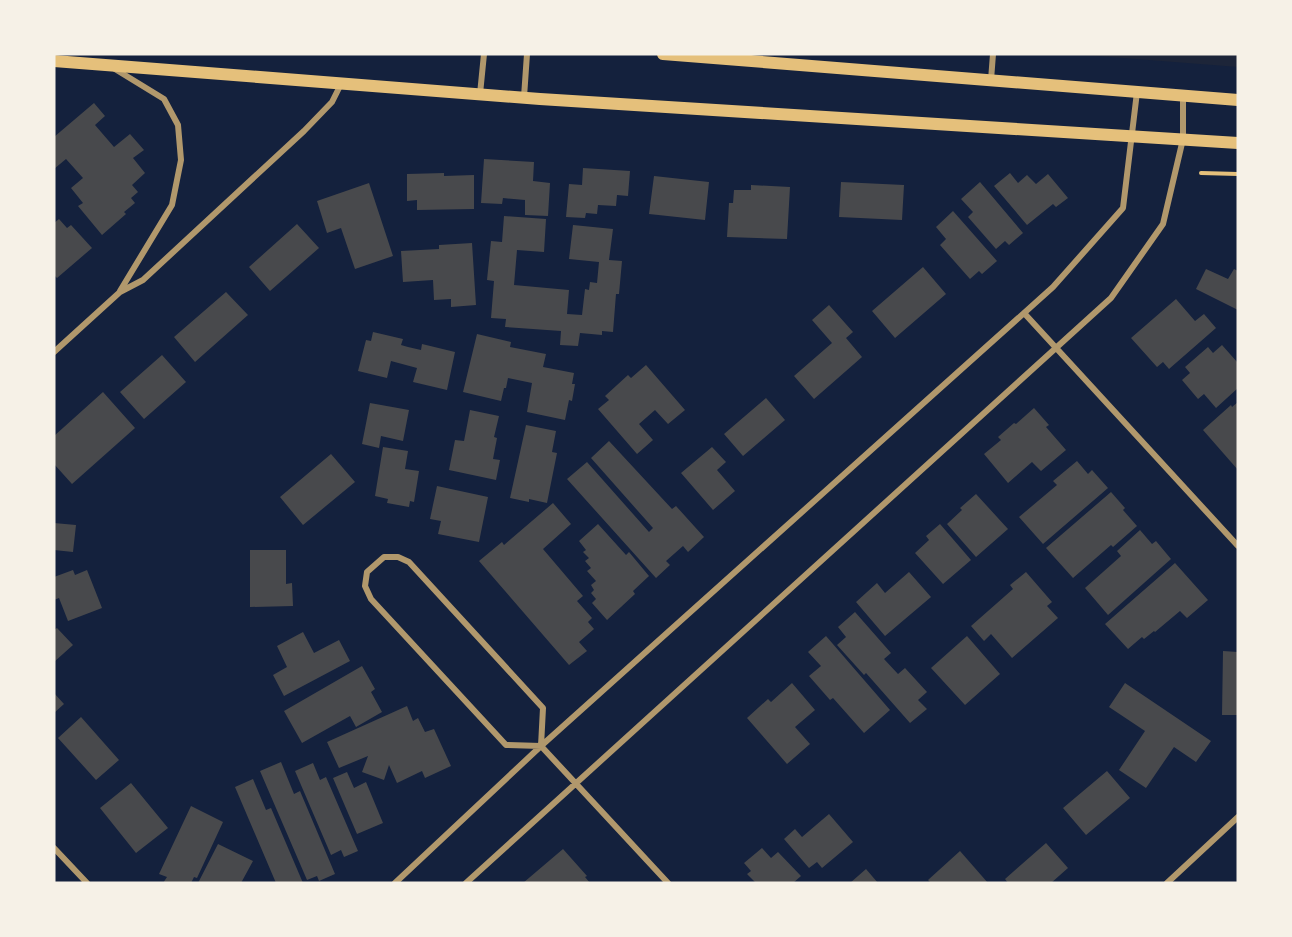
<svg xmlns="http://www.w3.org/2000/svg" width="1292" height="937" font-family="'Open Sans',sans-serif">
<style>
.green{fill:#1d2539}
.building{fill:#48494c}
.lines{fill:none;stroke-linecap:round;stroke-linejoin:round}
.path{stroke:#e5c07b;stroke-width:4}
.minor{stroke:#b1986c;stroke-width:6}
.secondary{stroke:#e5c07b;stroke-width:12}
</style>
<rect width="100%" height="100%" fill="#14213d"/>
<path class="green" d="M1072,54H1238V67Z"/>
<path class="building" d="M94,103L105,116L95,125L114,147L130,134L144,150L133,158L145,173L132,185L138,192L131,198L135,203L124,212L126,214L102,235L78,206L83,203L71,188L83,178L66,159L54,169V137Z
M484,159L534,162L533,181L550,183L548,216L525,215V200L503,198L502,204L481,203Z
M583,168L630,171L628,196L617,195L616,206L598,205L597,214L586,213L585,218L566,217L569,184L582,185Z
M444,173V176L474,175V209L417,210V200L407,201V174Z
M1010,173L1018,183L1027,175L1036,184L1048,174L1068,198L1056,207L1053,204L1027,225L994,186Z
M654,176L709,182L705,220L649,214Z
M841,182L904,185L902,220L839,217Z
M980,182L1023,233L1009,245L1005,241L996,249L968,217L973,212L961,199Z
M369,183L393,256L355,269L341,228L327,233L317,201Z
M751,185L790,187L787,239L727,237L729,203H733L734,190H751Z
M953,211L997,261L982,274L979,271L970,279L940,245L946,239L936,227Z
M504,216L546,219L544,252L517,250L514,285L569,290L567,314L582,315L585,289L589,290L590,282L597,283L599,262L569,259L573,225L613,229L609,260L622,261L619,294H616L613,332L602,331V335L580,333L578,346L560,345L561,331L505,327L506,319L491,318L494,281L487,280L491,241L502,242Z
M59,219L67,228L71,225L92,248L57,278L54,275V223Z
M297,224L319,248L270,291L249,267Z
M472,243L476,305L451,307V299L434,300L433,280L403,282L401,251L439,249V245Z
M923,267L946,294L895,338L872,311Z
M1206,269L1228,279L1234,269L1238,271V310L1196,289Z
M226,292L248,315L195,362L174,337Z
M1176,299L1195,321L1204,314L1216,328L1169,369L1163,362L1157,367L1131,338Z
M829,305L853,332L846,338L862,357L814,399L794,376L832,343L812,320Z
M373,332L403,339L401,345L408,347L421,350L422,344L455,352L447,390L413,382L417,368L391,361L387,378L358,371L366,340L371,341Z
M477,334L511,342L510,347L546,354L543,367L574,373L572,384H575L572,401L569,400L565,420L527,412L532,383L508,378L506,388H504L501,401L463,392Z
M1222,345L1238,363V388L1216,408L1204,394L1198,399L1182,380L1190,373L1185,367L1208,347L1213,353Z
M162,355L186,382L144,419L120,392Z
M646,365L685,410L668,424L655,410L639,424L653,440L637,454L598,409L609,400L605,396L628,375L631,378Z
M103,392L135,428L72,484L54,464V436Z
M766,398L785,420L743,456L724,434Z
M1238,402V470L1203,430L1231,405L1232,407Z
M370,403L409,410L403,441L381,436L379,448L362,444Z
M1034,408L1049,425L1046,427L1066,450L1041,471L1032,462L1008,483L984,454L1001,440L998,437L1014,423L1016,424Z
M470,410L499,416L494,437L497,438L493,459L500,460L496,480L449,470L455,440L464,441Z
M526,425L556,431L552,452L557,453L547,503L529,499V502L510,498Z
M609,441L672,509L676,506L704,537L688,552L683,546L666,561L670,565L656,578L567,479L587,462L649,532L653,528L591,458Z
M383,447L408,451L405,469L419,471L414,502L410,501L409,507L387,503L388,499L375,496Z
M712,447L726,462L717,470L735,491L713,510L681,473Z
M331,454L355,482L303,525L280,497Z
M1077,461L1088,474L1092,470L1108,488L1043,544L1019,517L1057,485L1053,481Z
M437,486L488,497L479,542L438,534L441,521L430,519Z
M1111,492L1125,508L1123,510L1137,526L1113,547L1111,545L1073,578L1046,548Z
M976,494L1008,529L976,557L947,524L962,510L960,508Z
M553,503L571,524L543,549L583,596L577,601L592,618L588,622L594,629L579,642L587,651L569,665L479,561L502,542L504,545Z
M54,523L76,525L73,552L54,550Z
M598,524L626,555L629,552L649,576L633,591L635,594L607,620L592,603L596,599L591,593L594,590L591,585L596,581L587,571L591,568L585,561L589,558L583,552L586,550L579,541Z
M940,524L971,560L943,584L915,553L929,540L926,536Z
M1140,530L1152,544L1156,541L1171,559L1108,615L1085,588L1121,556L1117,551Z
M250,550H286V584L292,583L293,606L250,607Z
M1175,563L1208,600L1187,618L1180,611L1155,632L1154,631L1144,639L1142,637L1128,649L1105,624Z
M73,570L75,575L87,570L102,608L68,621L59,598L54,600V577Z
M909,572L931,597L885,636L856,602L877,583L885,593Z
M1026,572L1052,602L1047,606L1058,618L1012,658L991,634L984,641L971,626L1013,589L1010,585Z
M855,612L891,653L884,659L898,674L905,668L927,692L918,700L927,709L910,723L866,673L864,675L837,645L846,637L838,627Z
M57,628L73,645L54,662V630Z
M303,632L314,653L339,640L350,661L284,696L273,675L287,667L277,646Z
M826,636L890,710L864,733L833,698L830,700L809,676L821,666L808,652Z
M967,636L1000,674L965,705L931,668Z
M1223,651L1238,652V715H1222Z
M362,666L375,689L371,692L382,712L356,727L350,716L302,743L284,711Z
M792,683L815,710L795,727L810,744L787,764L747,718L768,699L771,702Z
M1125,683L1211,741L1196,762L1174,747L1146,788L1119,770L1145,731L1109,707Z
M54,693L64,704L54,713Z
M407,706L413,721L418,718L425,732L434,729L451,766L425,778L422,771L397,783L389,765L384,780L362,772L368,756L339,768L327,742Z
M81,717L119,760L96,780L58,738Z
M281,762L294,794L300,791L335,874L319,881L317,876L307,880L260,771Z
M313,763L320,780L326,777L358,851L344,857L341,850L331,855L295,771Z
M1107,771L1130,798L1086,835L1063,808Z
M347,772L354,788L366,782L383,823L357,834L333,778Z
M253,779L266,810L271,808L303,883H276L235,787Z
M131,783L168,828L136,853L100,808Z
M191,806L223,822L197,878L194,877L191,883H163L167,877L159,874Z
M829,814L853,842L822,868L817,862L809,868L784,839L795,829L802,837Z
M1046,843L1068,868L1051,883H1008L1005,879Z
M218,844L253,861L241,883H198Z
M762,848L771,858L778,852L801,876L793,883H756L747,874L751,871L744,863Z
M563,849L587,876L585,877L590,883H523Z
M960,851L988,883H931L928,880Z
M866,869L878,883H850Z"/>
<g class="lines">
<path class="path" d="M1201,173L1238,174"/>
<path class="minor" d="M115,69L164,99L178,125L181,160L172,205L120,291
M991,80L993,54
M480,94L484,54
M524,97L527,54
M1024,313L1238,546
M54,352L120,292L143,280L304,131L332,102L341,84
M384,557H398L409,562L543,708L541,746L506,745L371,599L365,586L367,572Z
M541,746L668,883
M54,848L87,883
M395,883L541,746L1053,287L1123,208L1137,92
M466,883L1111,298L1163,224L1183,139V96
M1167,883L1238,817"/>
<path class="secondary" d="M663,54L1238,100
M54,61L540,99L1238,143"/>
</g>
<rect width="1292" height="937" fill="none" stroke="#f6f1e7" stroke-width="111"/>
</svg>
